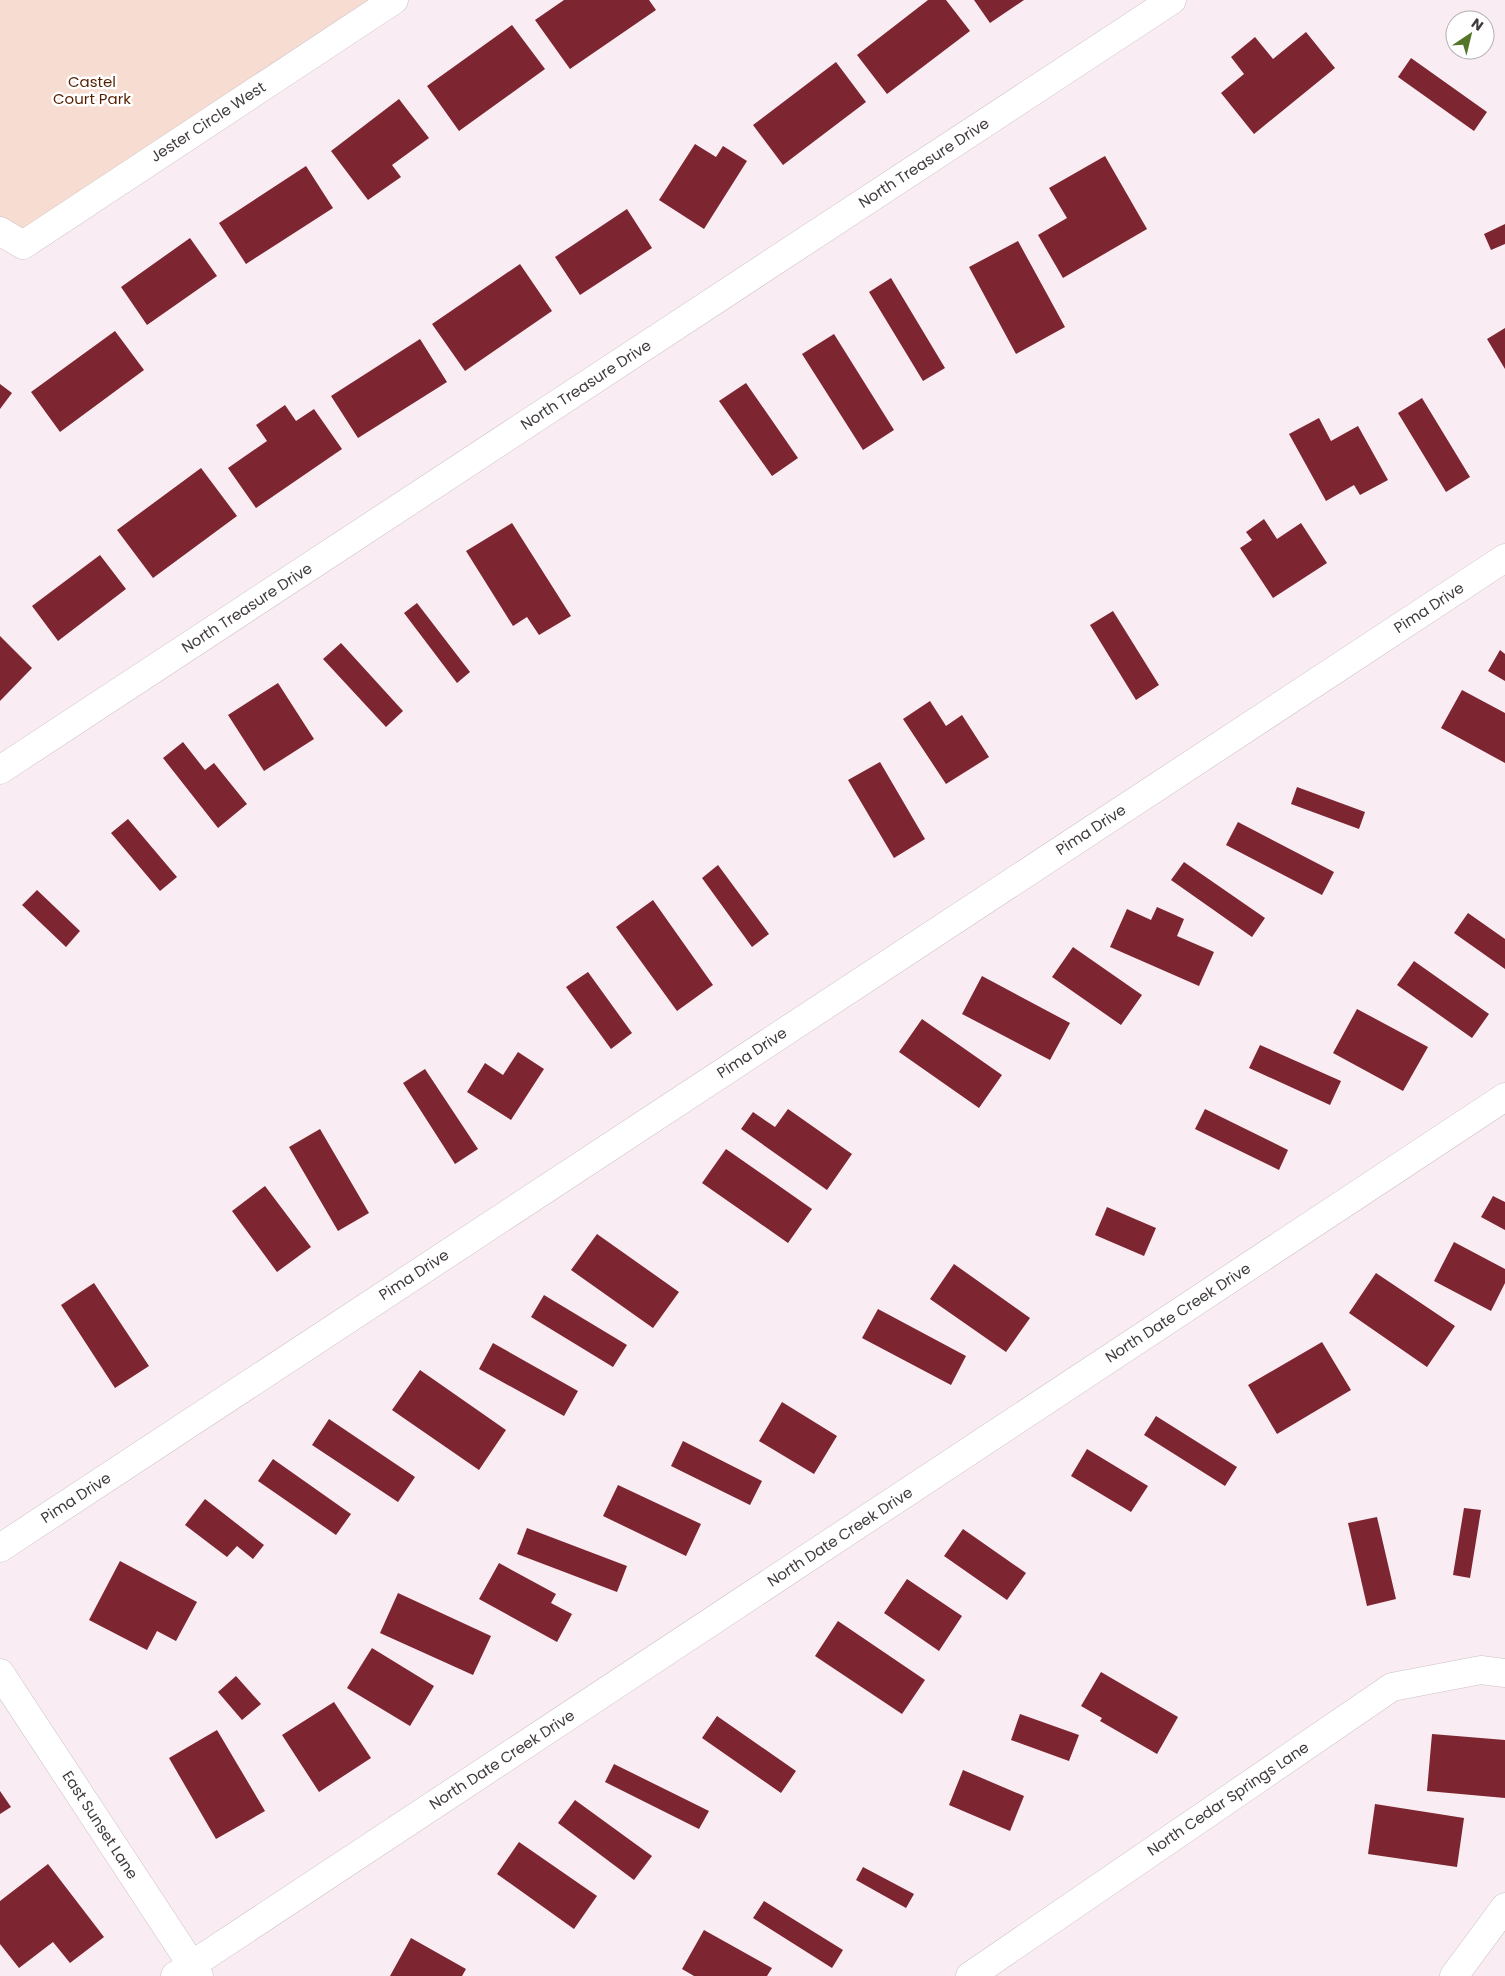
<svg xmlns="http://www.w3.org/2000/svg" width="1505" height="1976" font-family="Poppins,sans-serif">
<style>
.green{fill:#f6dcd1}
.building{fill:#7d2531}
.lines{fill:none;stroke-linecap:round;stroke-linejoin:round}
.minor-casing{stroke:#cec1c7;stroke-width:29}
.tertiary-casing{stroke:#cec1c7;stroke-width:29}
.minor{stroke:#fff;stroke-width:28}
.tertiary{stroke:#fff;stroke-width:28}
.labels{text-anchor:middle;stroke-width:5;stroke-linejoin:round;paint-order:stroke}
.park-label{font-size:15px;fill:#561f00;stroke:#fff}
.street-label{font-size:15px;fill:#403b3d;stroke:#fff}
</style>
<rect width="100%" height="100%" fill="#f9ecf2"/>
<path class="green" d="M0,0H394L23,245L0,232Z"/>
<path class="building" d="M564,0H649L656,10L570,69L535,20Z
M928,0H946L970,31L887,94L857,55Z
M974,0H1024L990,23Z
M512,25L545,69L459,131L427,86Z
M1306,32L1335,68L1254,134L1221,93L1244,74L1231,57L1255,37L1273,59Z
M1411,58L1487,112L1474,131L1398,77Z
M836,62L866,102L783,165L753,125Z
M399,99L429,138L392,165L401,177L368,200L331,151Z
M695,144L716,157L723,146L747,161L704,229L659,200Z
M1105,156L1147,229L1063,278L1038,235L1067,218L1049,188Z
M306,166L333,208L246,264L219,223Z
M627,209L652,248L580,295L555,257Z
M1505,224V244L1491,250L1484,234Z
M190,238L217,276L147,325L121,287Z
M1018,241L1065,327L1016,354L969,267Z
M520,264L552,311L465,371L432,324Z
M891,278L945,368L923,381L869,292Z
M1505,328V369L1487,339Z
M115,331L144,370L60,432L31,392Z
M834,334L894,430L863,450L802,354Z
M420,339L447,382L358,438L331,396Z
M746,383L798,458L772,476L719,401Z
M0,384L12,393L0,409Z
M1422,398L1470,477L1446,492L1398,413Z
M285,405L296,421L314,409L342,449L256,508L228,468L267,441L256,425Z
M1319,418L1331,441L1358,426L1388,480L1360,495L1354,485L1326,501L1289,434Z
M201,468L237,516L153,578L117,530Z
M1264,519L1277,539L1301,523L1327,563L1273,598L1240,548L1252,540L1246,532Z
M512,523L571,616L539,635L527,617L513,626L466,551Z
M100,555L126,589L58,641L32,606Z
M417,603L470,672L457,683L404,613Z
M1113,611L1159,685L1136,700L1090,625Z
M0,636L32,668L0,701Z
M341,643L403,711L386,727L323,659Z
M1500,650L1505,654V681L1488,671Z
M278,683L314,739L264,771L228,715Z
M1462,690L1505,713V763L1441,728Z
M930,701L946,726L962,715L989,757L946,784L903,719Z
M183,742L205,770L214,763L247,804L218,828L163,758Z
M880,762L925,839L894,858L848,780Z
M1297,787L1365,812L1359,829L1291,804Z
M128,819L177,877L160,891L111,833Z
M1238,822L1334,872L1322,895L1226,845Z
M1184,862L1265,918L1252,937L1171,880Z
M718,865L769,934L752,947L702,878Z
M37,890L80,931L66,947L22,905Z
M653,900L713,985L677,1011L616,927Z
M1157,907L1184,919L1177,936L1214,952L1199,986L1110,947L1127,909L1151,920Z
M1468,913L1505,939V969L1454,933Z
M1073,947L1142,995L1121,1025L1052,977Z
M1414,961L1489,1014L1472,1038L1397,985Z
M588,972L632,1033L611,1049L566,987Z
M982,976L1070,1023L1050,1060L962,1014Z
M1357,1009L1428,1047L1403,1091L1333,1053Z
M922,1019L1002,1075L979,1108L899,1052Z
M1260,1045L1341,1081L1330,1105L1249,1068Z
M518,1052L544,1069L511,1120L467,1092L485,1063L503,1075Z
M425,1069L478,1149L455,1164L403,1083Z
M788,1109L852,1154L827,1190L741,1129L753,1112L775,1127Z
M1205,1109L1288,1150L1279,1170L1195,1129Z
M320,1129L369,1213L338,1231L289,1147Z
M726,1149L812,1209L788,1243L702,1183Z
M265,1186L311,1247L277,1272L232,1211Z
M1493,1196L1505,1202V1230L1481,1217Z
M1107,1207L1156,1228L1144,1256L1095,1235Z
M597,1234L679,1292L653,1328L571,1270Z
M1454,1242L1505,1269V1283L1491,1311L1434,1281Z
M954,1264L1030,1318L1006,1352L930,1299Z
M1376,1273L1455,1326L1427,1367L1349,1313Z
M94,1283L149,1366L115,1388L61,1305Z
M544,1295L627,1345L613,1367L531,1317Z
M878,1309L966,1356L951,1385L862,1338Z
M1322,1342L1351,1390L1277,1434L1248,1385Z
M493,1343L578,1391L564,1416L479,1369Z
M420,1370L506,1430L479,1470L392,1410Z
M782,1402L837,1436L814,1474L759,1441Z
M1156,1416L1237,1467L1225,1486L1144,1435Z
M329,1419L415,1477L398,1502L312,1445Z
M683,1441L762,1481L750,1505L671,1466Z
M1087,1449L1148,1486L1131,1512L1071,1476Z
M273,1459L351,1514L336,1535L258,1481Z
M618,1485L701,1524L686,1556L603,1516Z
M205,1499L264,1545L253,1559L237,1546L227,1557L185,1525Z
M1464,1508L1481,1510L1470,1578L1453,1575Z
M1377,1517L1396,1599L1367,1606L1348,1523Z
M527,1528L627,1566L617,1592L517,1554Z
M963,1529L1026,1573L1007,1600L944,1556Z
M120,1561L197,1602L176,1641L157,1631L147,1650L89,1620Z
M499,1563L556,1594L551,1603L572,1614L557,1642L479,1599Z
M907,1579L962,1616L939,1651L884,1613Z
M398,1593L491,1636L473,1675L380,1633Z
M838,1621L925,1680L902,1714L815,1656Z
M372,1648L434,1686L410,1726L347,1688Z
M1101,1672L1178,1717L1157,1754L1100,1721L1102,1718L1081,1706Z
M236,1676L261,1704L242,1720L218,1692Z
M334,1702L371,1758L319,1792L282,1735Z
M1020,1714L1079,1735L1069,1761L1011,1740Z
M717,1716L796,1771L781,1793L702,1738Z
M217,1730L265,1811L216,1839L169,1758Z
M1432,1734L1505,1740V1798L1427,1791Z
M614,1764L709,1811L699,1829L605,1782Z
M963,1770L1024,1796L1010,1831L949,1805Z
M0,1791L11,1807L0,1814Z
M575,1800L652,1856L634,1880L558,1823Z
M1375,1804L1464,1818L1457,1867L1368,1854Z
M519,1842L597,1896L574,1929L497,1874Z
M48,1864L104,1937L70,1963L53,1942L19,1968L0,1944V1901Z
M863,1867L914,1894L906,1908L856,1880Z
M764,1901L843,1950L832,1968L753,1918Z
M704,1930L772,1968L767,1976H694L682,1969Z
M411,1938L466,1969L462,1976H390Z"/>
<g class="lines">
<defs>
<path id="minor" d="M0,231L23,245L394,0
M0,770L1172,0
M0,1548L1505,558
M175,1976L1505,1097
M970,1976L1392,1687L1481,1670L1505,1673
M1454,1976L1505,1907"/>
<path id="tertiary" d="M0,1673L199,1976"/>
</defs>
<use href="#minor" class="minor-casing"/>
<use href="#tertiary" class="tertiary-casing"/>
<use href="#minor" class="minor"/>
<use href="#tertiary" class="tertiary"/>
</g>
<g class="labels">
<g class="park-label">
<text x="92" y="87">Castel<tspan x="92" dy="17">Court Park</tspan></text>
</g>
<g class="street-label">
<text transform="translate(208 122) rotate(-33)" y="5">Jester Circle West</text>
<text transform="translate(924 163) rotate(-33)" y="5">North Treasure Drive</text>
<text transform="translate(586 385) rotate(-33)" y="5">North Treasure Drive</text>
<text transform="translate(247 608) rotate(-33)" y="5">North Treasure Drive</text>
<text transform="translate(1429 608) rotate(-33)" y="5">Pima Drive</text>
<text transform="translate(1091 830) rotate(-33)" y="5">Pima Drive</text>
<text transform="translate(752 1053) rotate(-33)" y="5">Pima Drive</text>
<text transform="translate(414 1275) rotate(-33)" y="5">Pima Drive</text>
<text transform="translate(1178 1313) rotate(-33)" y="5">North Date Creek Drive</text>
<text transform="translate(76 1498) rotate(-33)" y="5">Pima Drive</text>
<text transform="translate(840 1537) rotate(-33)" y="5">North Date Creek Drive</text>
<text transform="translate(502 1760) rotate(-33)" y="5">North Date Creek Drive</text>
<text transform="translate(1228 1799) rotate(-34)" y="5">North Cedar Springs Lane</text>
<text transform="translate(100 1825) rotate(57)" y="5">East Sunset Lane</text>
</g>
</g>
<g transform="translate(1470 35) rotate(35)"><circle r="24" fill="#ffffff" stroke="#b3b1b1"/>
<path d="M0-4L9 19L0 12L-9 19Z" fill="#55752b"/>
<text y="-8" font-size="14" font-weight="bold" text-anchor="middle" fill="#403b3d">N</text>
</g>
</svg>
